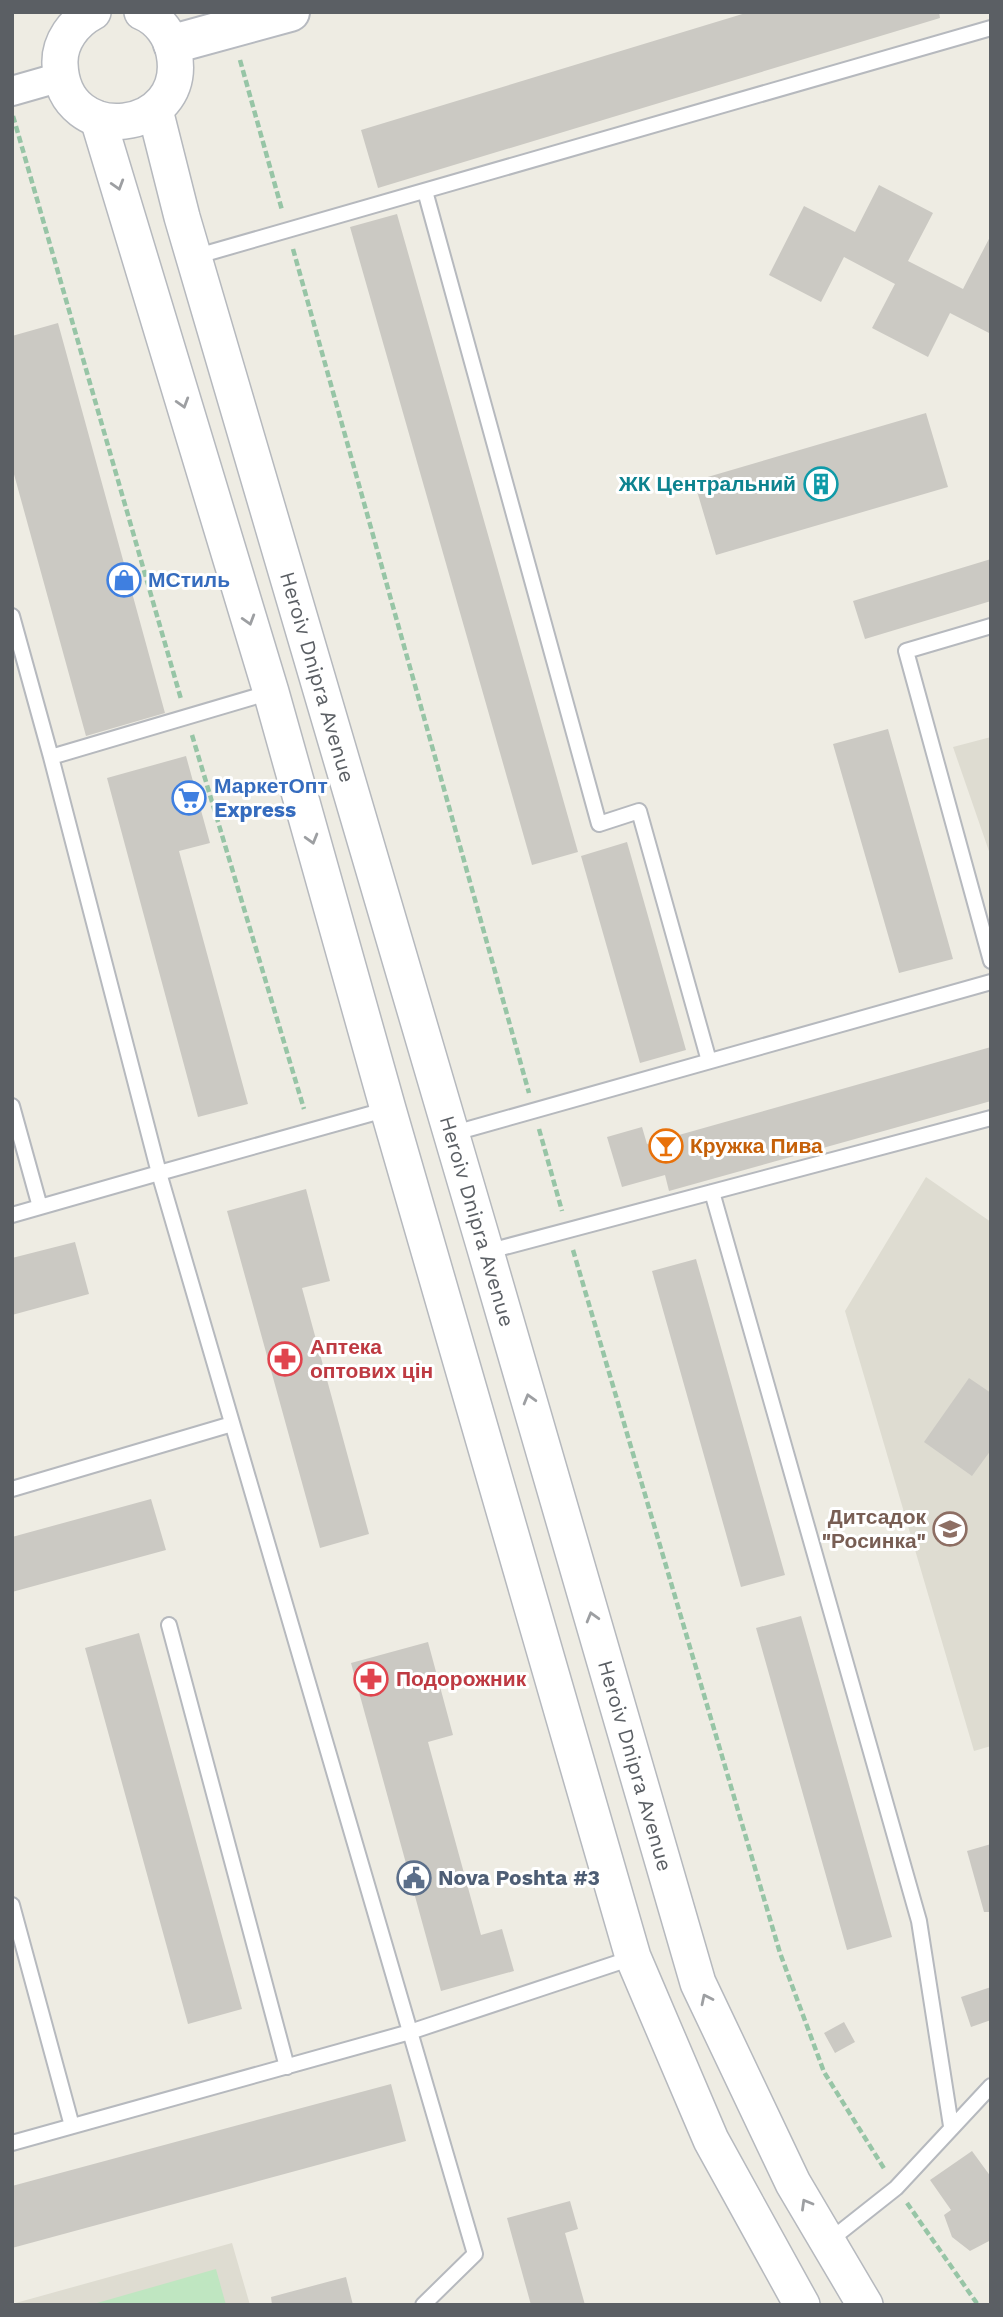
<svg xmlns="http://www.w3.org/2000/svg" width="1003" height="2317" font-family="'Work Sans',sans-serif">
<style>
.education{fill:#dedcd1}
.green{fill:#bfe6c1}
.building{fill:#cbc9c3}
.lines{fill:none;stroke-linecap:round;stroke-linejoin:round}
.service-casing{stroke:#b6b9be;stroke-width:18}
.minor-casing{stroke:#b6b9be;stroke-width:32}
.tertiary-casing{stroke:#b6b9be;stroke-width:38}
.secondary-casing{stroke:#b7bac0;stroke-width:42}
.path{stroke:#97c5a6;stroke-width:4.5;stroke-dasharray:7 3.5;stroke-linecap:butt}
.service{stroke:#fff;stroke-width:14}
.minor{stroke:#fff;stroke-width:28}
.tertiary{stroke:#fff;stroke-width:35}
.secondary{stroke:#fff;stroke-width:38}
.oneway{stroke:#9d9fa2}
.labels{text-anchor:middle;stroke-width:6;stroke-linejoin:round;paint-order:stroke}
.culture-label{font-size:21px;font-weight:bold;fill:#0d838f;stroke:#fff;text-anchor:end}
.shop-label{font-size:21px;font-weight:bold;fill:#366cbe;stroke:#fff;text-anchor:start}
.street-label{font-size:21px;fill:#5b5f64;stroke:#fff}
.food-label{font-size:21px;font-weight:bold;fill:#c56008;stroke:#fff;text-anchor:start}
.health-label{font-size:21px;font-weight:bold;fill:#be3a42;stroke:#fff;text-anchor:start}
.education-label{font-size:21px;font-weight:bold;fill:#785e54;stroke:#fff;text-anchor:end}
.service-label{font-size:21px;font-weight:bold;fill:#4e5e75;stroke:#fff;text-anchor:start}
</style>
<rect width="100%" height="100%" fill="#eeece3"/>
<path class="education" d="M991,737V857L953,747Z
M926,1177L991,1222V1746L974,1751L845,1311Z
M232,2243L250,2305H12V2304Z"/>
<path class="green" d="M216,2269L226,2305H90Z"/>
<path class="building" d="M749,12H939L940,18L378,188L361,130Z
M879,185L933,213L908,261L963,289L991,235V334L950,313L928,357L872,328L895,284L844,257L821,302L769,275L804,206L855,232Z
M397,214L578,852L532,865L350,227Z
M58,323L165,713L86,736L12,467V336Z
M926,413L948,487L716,555L694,481Z
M991,559V601L865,639L853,601Z
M888,729L953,959L899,973L833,744Z
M186,756L210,843L179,851L248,1104L198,1117L107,778Z
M627,842L686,1050L640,1063L581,856Z
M991,1047V1101L669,1191L665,1175L622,1187L607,1137L642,1127L647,1144Z
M306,1189L330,1281L302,1288L369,1534L320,1548L227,1211Z
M75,1242L89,1294L12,1315V1258Z
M696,1259L785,1575L741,1587L652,1271Z
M969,1378L991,1393V1450L972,1476L924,1442Z
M151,1499L166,1550L12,1592V1537Z
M801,1616L892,1937L847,1950L756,1628Z
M139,1633L242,2009L188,2024L85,1648Z
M428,1642L453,1735L428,1742L481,1935L502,1929L514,1971L441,1991L351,1663Z
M991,1844V1912H984L967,1851Z
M991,1987V2020L971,2027L961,1997Z
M844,2022L855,2042L835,2053L824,2033Z
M391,2084L406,2141L12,2248V2186Z
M972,2151L991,2177V2240L970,2251L952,2237L944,2215L951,2210L930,2180Z
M570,2201L578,2229L565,2233L585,2305H531L507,2218Z
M346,2277L353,2305H272L271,2297Z"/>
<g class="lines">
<defs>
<path id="service" d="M425,191L599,824L639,811L709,1061
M194,257L991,28
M12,616L51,757L271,692
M991,626L906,651L991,961
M51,757L159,1173L388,1109
M12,1106L40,1207
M451,1134L991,982
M712,1192L919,1921L951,2126
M12,1215L159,1173L475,2254L423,2305
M486,1252L991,1118
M12,1489L232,1424
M169,1625L287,2067
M12,1905L72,2126
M12,2143L410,2032L632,1958
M829,2241L896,2188L991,2086"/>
<path id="minor" d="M12,91L61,77"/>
<g id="tertiary">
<path d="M93,12C74,22 59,42 60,64C63,150 190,134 174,53C171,36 159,19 142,12"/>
<path id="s1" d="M155,110L182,217L486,1252L698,1983L793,2183L865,2305"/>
<path d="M98,119L271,692L388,1109L633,1957L711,2140L802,2305"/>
</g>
<path id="secondary" d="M173,44L290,12"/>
</defs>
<use href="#service" class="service-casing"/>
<use href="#minor" class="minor-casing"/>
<use href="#tertiary" class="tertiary-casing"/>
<use href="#secondary" class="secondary-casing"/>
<path class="path" d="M240,60L282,210
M13,116L181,699
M293,249L529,1093
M192,735L304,1109
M539,1129L562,1211
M573,1250L780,1953L824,2072L885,2170
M907,2203L978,2305"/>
<use href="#service" class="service"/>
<use href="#minor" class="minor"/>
<use href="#tertiary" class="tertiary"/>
<use href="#secondary" class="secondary"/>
</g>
<defs><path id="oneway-chevron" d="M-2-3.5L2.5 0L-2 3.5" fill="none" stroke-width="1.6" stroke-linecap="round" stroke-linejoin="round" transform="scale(1.75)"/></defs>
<g class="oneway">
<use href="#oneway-chevron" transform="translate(118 185) rotate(73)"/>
<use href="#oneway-chevron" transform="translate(183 403) rotate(73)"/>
<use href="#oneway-chevron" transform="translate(249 620) rotate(73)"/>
<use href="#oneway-chevron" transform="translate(312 839) rotate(74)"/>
<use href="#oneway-chevron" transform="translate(529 1399) rotate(-106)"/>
<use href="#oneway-chevron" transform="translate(592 1617) rotate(-106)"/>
<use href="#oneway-chevron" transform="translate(706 1999) rotate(-116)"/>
<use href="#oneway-chevron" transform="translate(806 2204) rotate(-120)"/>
</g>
<defs>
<symbol id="building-ring" viewBox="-11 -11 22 22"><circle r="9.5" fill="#fff" stroke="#0f9aa8" stroke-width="1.5"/><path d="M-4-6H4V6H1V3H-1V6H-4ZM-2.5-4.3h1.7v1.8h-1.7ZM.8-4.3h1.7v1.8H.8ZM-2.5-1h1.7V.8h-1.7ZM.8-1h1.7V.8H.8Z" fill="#0f9aa8"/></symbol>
<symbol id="shop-ring" viewBox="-11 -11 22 22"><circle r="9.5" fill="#fff" stroke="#3f7fe0" stroke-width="1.5"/><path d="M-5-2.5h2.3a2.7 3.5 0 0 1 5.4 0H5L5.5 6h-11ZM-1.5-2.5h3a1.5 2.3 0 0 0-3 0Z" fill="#3f7fe0"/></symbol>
<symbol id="supermarket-ring" viewBox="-11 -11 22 22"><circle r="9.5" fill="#fff" stroke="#3f7fe0" stroke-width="1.5"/><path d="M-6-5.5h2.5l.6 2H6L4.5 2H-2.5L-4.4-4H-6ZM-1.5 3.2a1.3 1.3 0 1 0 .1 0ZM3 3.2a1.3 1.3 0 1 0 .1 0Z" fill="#3f7fe0"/></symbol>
<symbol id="bar-ring" viewBox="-11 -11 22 22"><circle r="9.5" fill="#fff" stroke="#e8710a" stroke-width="1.5"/><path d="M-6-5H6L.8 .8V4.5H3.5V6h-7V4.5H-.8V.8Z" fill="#e8710a"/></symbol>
<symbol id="pharmacy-ring" viewBox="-11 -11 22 22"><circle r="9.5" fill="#fff" stroke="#e0444e" stroke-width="1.5"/><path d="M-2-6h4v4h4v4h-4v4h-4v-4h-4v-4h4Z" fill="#e0444e"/></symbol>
<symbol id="school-ring" viewBox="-11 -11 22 22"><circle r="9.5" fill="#fff" stroke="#8d6e63" stroke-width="1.5"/><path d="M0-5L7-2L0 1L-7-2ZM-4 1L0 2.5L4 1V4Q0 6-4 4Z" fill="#8d6e63"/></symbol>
<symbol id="civic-ring" viewBox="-11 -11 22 22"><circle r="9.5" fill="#fff" stroke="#5c6f8a" stroke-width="1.5"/><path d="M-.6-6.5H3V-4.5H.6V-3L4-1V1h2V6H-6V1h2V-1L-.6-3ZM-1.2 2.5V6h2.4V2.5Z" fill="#5c6f8a"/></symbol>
</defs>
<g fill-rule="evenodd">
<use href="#building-ring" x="802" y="465" width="38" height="38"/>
<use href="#shop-ring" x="105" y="561" width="38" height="38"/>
<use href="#supermarket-ring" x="170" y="779" width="38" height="38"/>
<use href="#bar-ring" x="647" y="1127" width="38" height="38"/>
<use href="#pharmacy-ring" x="266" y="1340" width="38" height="38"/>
<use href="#school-ring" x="931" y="1510" width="38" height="38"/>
<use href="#pharmacy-ring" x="352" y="1660" width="38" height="38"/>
<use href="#civic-ring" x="395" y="1859" width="38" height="38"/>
</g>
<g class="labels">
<g class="culture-label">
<text x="796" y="491">ЖК Центральний</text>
</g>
<g class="shop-label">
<text x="148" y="587">МСтиль</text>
<text x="214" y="793">МаркетОпт<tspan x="214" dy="24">Express</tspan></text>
</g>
<g class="street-label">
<text dy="7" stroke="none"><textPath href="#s1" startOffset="590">Heroiv Dnipra Avenue</textPath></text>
<text dy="7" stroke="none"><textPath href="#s1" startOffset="1157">Heroiv Dnipra Avenue</textPath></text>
<text dy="7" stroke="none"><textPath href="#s1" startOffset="1724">Heroiv Dnipra Avenue</textPath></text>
</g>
<g class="food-label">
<text x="690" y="1153">Кружка Пива</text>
</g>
<g class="health-label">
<text x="310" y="1354">Аптека<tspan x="310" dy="24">оптових цін</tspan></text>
<text x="396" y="1686">Подорожник</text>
</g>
<g class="education-label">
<text x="926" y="1524">Дитсадок<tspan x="926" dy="24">"Росинка"</tspan></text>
</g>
<g class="service-label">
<text x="438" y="1885">Nova Poshta #3</text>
</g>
</g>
<rect width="1003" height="2317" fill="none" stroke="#5b5f64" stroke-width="28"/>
</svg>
